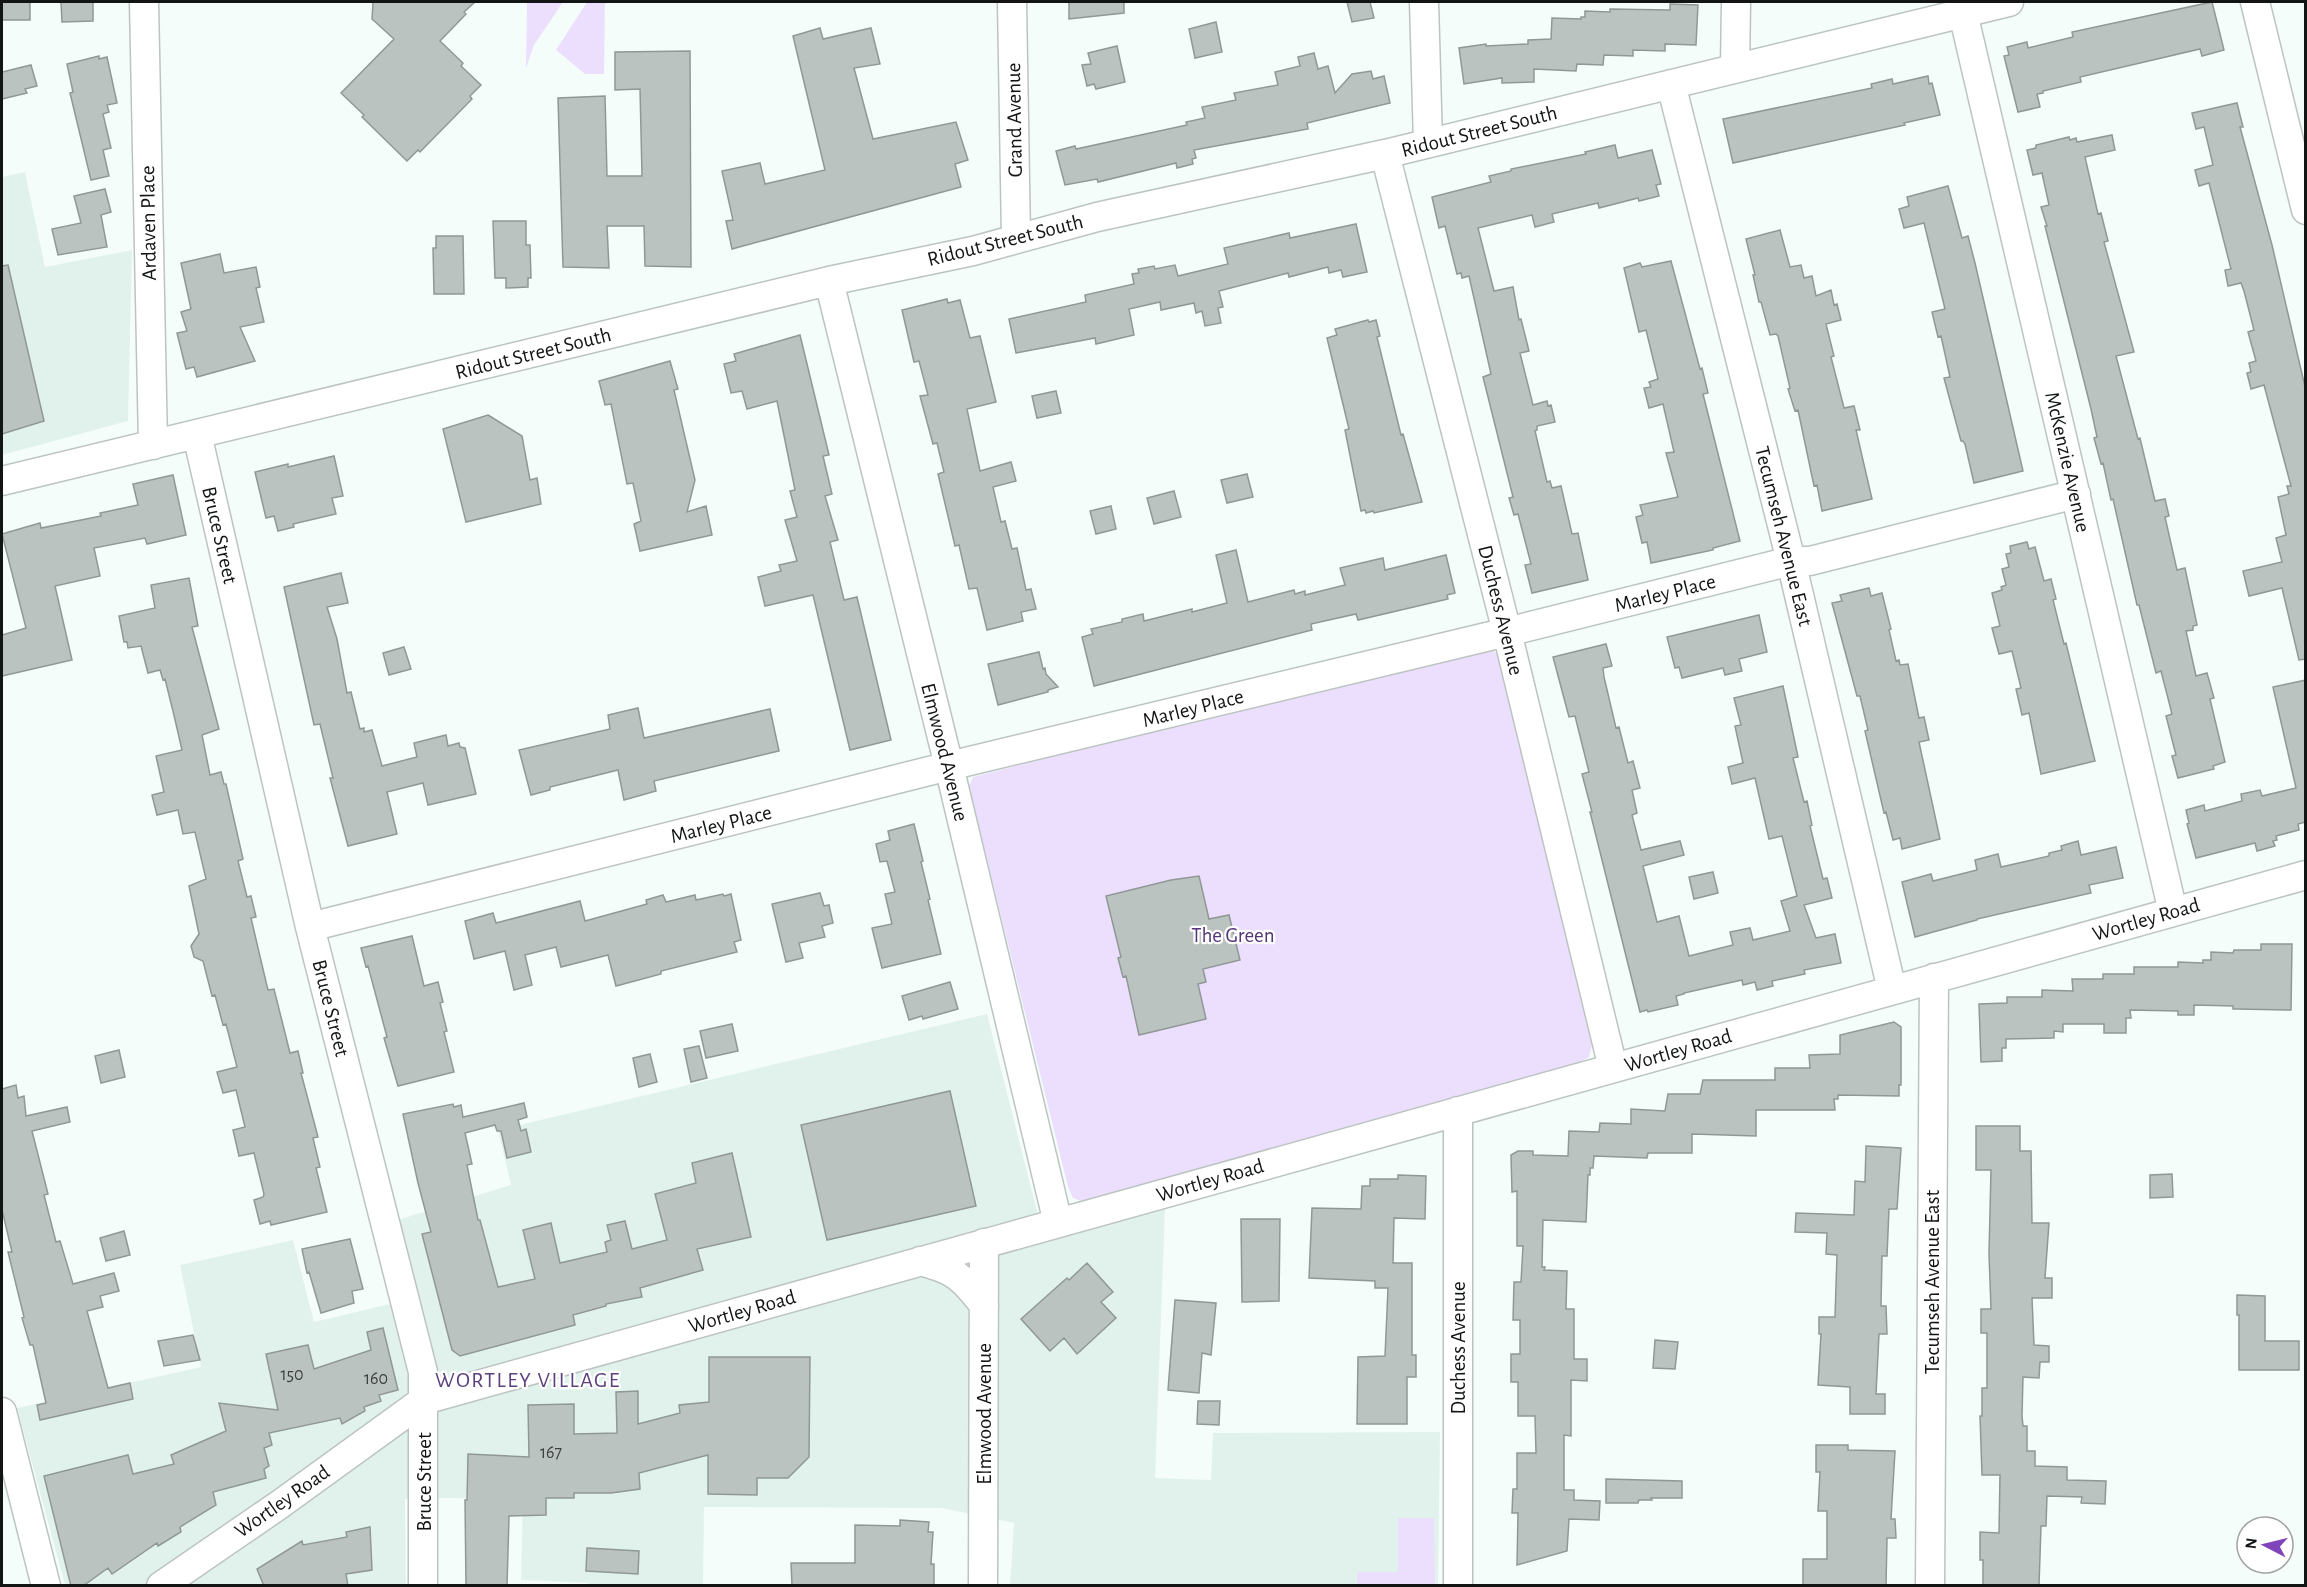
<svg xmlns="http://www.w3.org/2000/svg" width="2307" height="1587" font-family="'Alegreya Sans',sans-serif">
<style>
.built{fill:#e1f2ed}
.green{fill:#ecdffe}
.building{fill:#bbc3c0;stroke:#909896;stroke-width:1.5}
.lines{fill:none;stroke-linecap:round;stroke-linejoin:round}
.minor-casing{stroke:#bcc4c2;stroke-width:31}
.minor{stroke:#fff;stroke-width:28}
.labels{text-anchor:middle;stroke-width:4.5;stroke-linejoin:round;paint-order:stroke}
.number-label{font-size:18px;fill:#3c403f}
.street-label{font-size:21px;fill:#121514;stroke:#fff}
.park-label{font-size:21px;fill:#553577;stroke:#fff}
.neighbourhood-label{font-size:22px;letter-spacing:1.5px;fill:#5d417d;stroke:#fff}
</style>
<rect width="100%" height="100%" fill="#f5fdfb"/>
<path class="built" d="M25,172L45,267L132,250L128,421L2,455V177Z
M987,1014L1044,1239L1165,1209L1155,1478L1211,1480L1213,1433L1440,1432L1438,1585H1010L1014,1523L942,1508L704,1507L703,1585L589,1586L588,1583L521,1580L523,1499L435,1498L405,1499L406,1585H65L17,1408L201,1367L180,1265L293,1240L314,1322L394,1303L375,1227L511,1185L498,1130Z"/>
<path class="green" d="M527,2H563L534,45L526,68Z
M587,2H605L604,74H585L556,50Z
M1489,647L1497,654L1592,1045L1589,1057L1580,1062L1081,1201L1073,1198L1068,1187L969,786L973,777L1141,734L1195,723L1475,649Z
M1398,1518H1434L1435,1585H1357V1572H1398Z"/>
<path class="building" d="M2,2H30V20H2Z
M61,2H93V21L62,22Z
M373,2H475L464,12L466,14L440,41L463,63L461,66L481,85L470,96L472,99L420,152L418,150L407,161L362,117L364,115L341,93L394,39L372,19Z
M1069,2H1124V13L1069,19Z
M1347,2H1370L1374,18L1352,22Z
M2212,2L2224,50L2202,56L2200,49L2080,77L2081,82L2043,91V93L2037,94L2040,107L2018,112L2004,56L2009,55L2007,47L2027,42L2028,48L2073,37L2072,32Z
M1670,4L1698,5L1696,45L1665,44V51L1633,50V56L1604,55L1603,65L1577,64L1576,71L1534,69V82L1502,83V78L1464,84L1459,48L1486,44V46L1528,44V40L1551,39L1552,18L1581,19V17H1585V11L1610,12V9L1670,10Z
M1216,22L1222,52L1195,58L1189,29Z
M820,28L823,39L871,28L880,64L854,68L873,139L956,122L968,160L955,164L961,187L732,249L726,221L733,220L722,171L760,163L765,184L825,170L793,36Z
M1117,46L1125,82L1096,89L1094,84L1087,86L1082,65L1091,64L1088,53Z
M690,51L691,267L645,266L644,226H607L609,268L563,267L558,98L605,96L607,176H642L640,89L615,90V52Z
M1314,53L1318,69L1328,66L1335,93L1352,74L1371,71L1373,79L1384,76L1390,103L1307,123L1308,129L1194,150L1196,158L1192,159L1193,164L1177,168L1176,163L1098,182L1097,179L1065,185L1056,151L1075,146L1076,149L1187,125L1186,122L1205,118L1202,107L1236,100L1234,93L1278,85L1275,72L1300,66L1298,57Z
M99,56V59L107,57L117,103L107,105L109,112L103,114L111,148L103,150L109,176L91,180L70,93L73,92L67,64Z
M31,65L37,86L25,89L27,93L2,99V72Z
M1928,76L1929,84L1932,83L1940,115L1904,123L1905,125L1733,163L1723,119L1872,88L1871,84L1892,79L1893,84Z
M2237,103L2243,127H2240L2272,245L2306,391V659L2299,660L2282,588L2249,596L2243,571L2282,562L2276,538L2286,535L2278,497L2289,494L2287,486H2291L2264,385L2251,389L2247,373L2251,372L2249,363L2256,361L2248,332L2254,330L2244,291L2241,283L2228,286L2225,270L2231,269L2209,183L2199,186L2195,170L2213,165L2204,127L2196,129L2192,113Z
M2112,135L2115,150L2085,157L2098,214L2101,213L2108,241L2104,242L2134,352L2116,356L2138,439L2140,438L2155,501L2165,499L2169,516L2165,517L2177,570L2185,568L2197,625L2193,626V630L2186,631L2196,676L2207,673L2214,698L2210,699L2225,762L2213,766L2214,769L2178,778L2172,756L2176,755L2166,716L2172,714L2161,671L2156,673L2139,605H2137L2113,499L2111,500L2103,463L2101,464L2094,438L2097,437L2091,409L2045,226H2047L2041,207L2049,205L2042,173L2033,175L2027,150L2036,148V145L2069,137L2070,140L2076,138L2077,142Z
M1615,145L1618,158L1652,150L1661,184L1656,185L1659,196L1639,201L1638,198L1599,208L1598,203L1552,214L1554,222L1535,227L1532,215L1478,228L1494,291L1513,287L1519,320L1521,319L1529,351L1520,353L1533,405L1547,401L1548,406L1551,405L1555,422L1537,426V430L1535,431L1547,482L1550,481L1552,488L1561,486L1572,534L1578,533L1588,580L1532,593L1525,565L1531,564L1518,514L1514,515L1509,498L1513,497L1483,377L1491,374L1469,276L1462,278L1461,273L1457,274L1445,226L1439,228L1432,197L1491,182L1489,176L1511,171V169L1586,154L1585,152Z
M1948,186L1962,238L1968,236L1975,263L2023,471L1974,483L1965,444L1963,441H1961L1944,378L1950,377L1941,336L1938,337L1932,312L1945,309L1924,223L1904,228L1899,209L1909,206L1907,197Z
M105,189L111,212L101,215L107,247L58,255L52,229L81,223L74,196Z
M493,221H526V245H530L531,278H528V287L506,288V278H495Z
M1356,224L1367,272L1343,277L1341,270L1329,273L1328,267L1289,277L1288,273L1219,291L1223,307L1218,308L1221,323L1205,326L1202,311L1196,313L1194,303L1161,310L1160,302L1129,309L1134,335L1096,344L1095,338L1016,353L1009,319L1086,302L1085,295L1134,284L1132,274L1139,273L1138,269L1154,266L1155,269L1175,265L1178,276L1228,264L1224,248L1289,233L1290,238Z
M1780,230L1790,267L1801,265L1804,278L1812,276L1816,296L1831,290L1834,305L1837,304L1841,320L1826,324L1834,356L1831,357L1844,408L1854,406L1860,430H1856L1872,499L1822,511L1817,485L1814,486L1798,410L1795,411L1788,389L1790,388L1778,336L1776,334L1770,335L1761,302H1759L1753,275H1755L1746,239Z
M436,236H463L464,294H434L433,248H436Z
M220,254L224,273L256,267L260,287L256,288L264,322L240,327L255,361L197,377L194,367L186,369L177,333L187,331L181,312L191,309L181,263Z
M1671,261L1700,369L1702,368L1708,393L1703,394L1740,541L1713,548V550L1651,563L1647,542L1642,543L1636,517L1643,515L1640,505L1678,497L1666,453L1674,452L1663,404L1649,408L1644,388L1651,387L1649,382L1658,379L1646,330L1639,332L1624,268L1640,263L1642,267Z
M8,265L44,421L2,434V266Z
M947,299L948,303L960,300L970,338L980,336L996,402L967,409L980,471L1011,462L1016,481L993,487L1001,522L1005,521L1012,549L1017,548L1026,590L1031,589L1036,609L1021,612L1023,621L987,630L977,588L969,589L959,545L955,546L938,474L944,472L937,443L933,444L920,396L928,395L919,361L914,362L902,310Z
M1368,320L1369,322L1376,320L1380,336L1377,337L1401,435L1403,434L1422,502L1374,513L1373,511L1366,513L1365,510L1361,511L1345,430L1349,429L1327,338L1337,335L1335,329Z
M800,335L829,455L823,456L832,494L825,496L838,540L830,542L844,600L857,597L891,740L850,750L813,595L765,606L758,577L781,571L779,565L797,561L785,520L797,517L790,491L795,490L777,401L747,409L742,391L731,393L724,364L736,361L734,354Z
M670,361L678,389L674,390L695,480L687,512L706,506L712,535L640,551L634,524L641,521L633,483L627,484L611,404L605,405L599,381Z
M1056,391L1061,413L1037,418L1032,396Z
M488,415L522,436L530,480L537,478L541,504L466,522L443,429Z
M334,456L343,496L332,498L336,514L293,524L294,527L278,531L274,516L266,518L255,472L288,464V467Z
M1247,474L1253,497L1227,503L1221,480Z
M173,475L186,535L147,544L145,538L94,548L100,576L55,586L72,660L2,676V635L26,628L2,534L40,523L41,528L101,516L100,513L138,505L133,484Z
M1174,491L1181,517L1154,524L1147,498Z
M1111,506L1116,529L1096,534L1090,511Z
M2027,542L2029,549L2035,547L2044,581L2051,579L2056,599L2053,600L2064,644L2066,643L2095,761L2041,774L2029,713L2022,715L2016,689L2021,688L2012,651L1999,654L1992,628L2000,626L1992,593L2002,590L2001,587L2006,585L2002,569L2009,567L2006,554L2011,553L2010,546Z
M1236,550L1248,602L1294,590L1295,594L1305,591V595L1345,585L1340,568L1383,558L1385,570L1446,555L1455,593L1447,595L1448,599L1358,620L1356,614L1311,624L1312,630L1094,686L1082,637L1093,634L1091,629L1122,622V619L1143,614L1144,621L1192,609V612L1227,603L1216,555Z
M341,573L348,603L327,607L337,639L347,693L351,692L360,729L364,728V732L372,730L382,766L417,757L414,743L446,735L448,746L459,743L460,747L465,748L476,794L428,805L423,783L387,792L397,834L348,846L330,778H333L320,724L314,725L284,587Z
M189,578L198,626L192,627L219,729L202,735L210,775L221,772L224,784H226L243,859L238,861L247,897L251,896L256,917L251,918L262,965L268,990L274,989L290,1053L298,1051L303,1073H301L318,1137L313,1138L320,1167L316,1168L327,1212L271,1225L270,1221L260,1224L254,1200L263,1197L264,1194L254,1153L239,1156L233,1130L245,1127L236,1090L223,1093L217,1072L237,1067L226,1024L223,1025L215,995L212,996L203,961L194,957L191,946L199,934L189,886L206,879L195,832L183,834L178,810L157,815L152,795L164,792L156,756L182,750L173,711L165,679L163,680L160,670L148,673L141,646L128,648L127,642H124L119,616L155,608L151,585Z
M1869,588L1871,596L1882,593L1891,629L1889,630L1896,661L1899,660L1900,665L1908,664L1919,718L1924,717L1929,740L1919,742L1940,839L1902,849L1900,838L1893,840L1886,812L1884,813L1865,731L1868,730L1860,696H1857L1832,603L1842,601L1840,595Z
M1759,615L1767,652L1739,659L1742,671L1725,675L1723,668L1682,678L1679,667L1675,668L1667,637Z
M1606,644L1612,666L1603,668L1604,677L1616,728L1619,727L1628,763L1633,761L1640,788L1632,790L1637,813L1632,815L1641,850L1680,841L1684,855L1643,866L1657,922L1679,916L1689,956L1733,945L1730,932L1750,928L1753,940L1790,931L1781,901L1797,896L1782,836L1769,839L1755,778L1732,784L1728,767L1743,763L1735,726L1741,725L1734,698L1783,686L1798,757L1793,758L1804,802L1807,801L1812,825L1810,826L1823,879L1827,878L1832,898L1804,905L1816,938L1835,934L1841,963L1804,970L1805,974L1772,981L1773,986L1757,990L1755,982L1743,985L1742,980L1684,993V994L1676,996L1678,1005L1648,1012L1647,1010L1640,1012L1590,812H1592L1582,774L1589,772L1575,716L1569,717L1553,657Z
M404,647L411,669L389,675L383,653Z
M1039,652L1043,669L1045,668L1046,674L1058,687L1048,690V692L998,705L988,664Z
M2306,680V822L2298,824L2299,830L2276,836L2277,840L2273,841L2275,846L2257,851L2255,843L2196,858L2187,824L2189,823L2186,810L2204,805L2205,811L2242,801L2241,794L2260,790L2262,796L2296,788L2273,687Z
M638,708L644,738L770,709L779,751L654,781L656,791L624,800L618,770L550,787V790L531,795L519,750L610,729L608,715Z
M914,824L923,861L921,862L930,899L928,900L941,954L882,968L872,928L892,924L885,894L895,892L887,861L880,862L876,844L890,840L888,831Z
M2078,841L2081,855L2116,847L2123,878L2089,885L2091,893L1977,919V920L1915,937L1902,882L1931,874L1933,881L1977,870L1975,860L1998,854L2001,867L2049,856V853L2062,850L2061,846Z
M1713,872L1718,893L1694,899L1689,877Z
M1199,876L1209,919L1229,915L1240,960L1203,969L1206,982L1198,984L1206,1019L1139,1035L1126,976L1123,977L1118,958L1121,957L1106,896L1171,880Z
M820,893L824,906L829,905L833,923L822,926L825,937L799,943L803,958L786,962L772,904Z
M723,894L724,896L731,894L741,940L734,942L737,952L661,971V974L616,986L608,955L561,967L556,947L525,955L532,985L514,990L505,951L474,959L465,921L493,913L496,923L580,901L585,921L647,904L646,900L663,895L666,902L695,895L696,900Z
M412,936L424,986L438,982L443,1002L440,1003L447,1031L444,1032L454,1072L398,1086L384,1038L387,1037L368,966L366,967L361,948Z
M2261,944H2292L2291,1010L2236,1009H2233V1006L2194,1005V1015H2178V1011L2130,1010L2131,1018H2126V1033H2104V1024H2063V1032L2054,1031V1038L2006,1039V1048H2002V1061L1981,1062L1979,1004L2007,1003V997H2042V990L2073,991L2072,979H2103V974H2134V967H2178V962L2203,963V960H2211V952L2233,953L2234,950H2261Z
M950,982L958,1009L923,1019L922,1016L909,1020L902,996Z
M1894,1022L1901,1027V1085H1899V1096L1838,1095V1099H1834L1835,1110H1756V1136L1692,1134V1153H1648L1647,1158L1594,1156L1593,1168H1590V1175H1588L1586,1222L1543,1220L1542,1267H1545L1544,1270L1567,1271L1566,1309H1574V1359H1587V1381L1571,1380V1436L1564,1435V1490H1574V1500L1600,1501L1599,1520L1569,1519L1567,1551L1517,1565L1518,1513H1512L1513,1489H1517V1453H1536L1535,1416H1518V1382H1511V1354H1520V1320H1513L1514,1282H1521L1523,1246H1517V1191L1512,1192L1511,1155L1518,1151H1533V1155L1568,1156L1569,1131L1599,1132L1600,1123L1631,1124V1109L1665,1111L1668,1094H1700L1703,1080H1775V1068H1810L1809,1055L1840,1054V1035Z
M732,1024L738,1051L706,1058L700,1031Z
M699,1046L707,1078L691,1082L684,1049Z
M119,1050L125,1077L101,1083L95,1056Z
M650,1054L657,1082L639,1087L633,1058Z
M16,1085L18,1098L24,1096L26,1116L67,1107L70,1122L32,1131L48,1194L44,1195L56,1242L60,1241L73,1284L114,1273L119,1291L100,1296L103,1307L87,1311L108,1388L130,1383L133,1399L40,1420L37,1405L46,1403L33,1345H30L22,1318L24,1317L8,1252H12L2,1210V1089Z
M950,1091L976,1206L827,1240L801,1125Z
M524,1103L527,1117L518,1120L521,1131L526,1129L531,1152L507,1158L501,1131H497L495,1125L465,1133L472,1164L467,1165L478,1220H480L498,1287L535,1279L523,1230L551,1223L560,1263L607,1252L605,1242L611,1240L607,1225L625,1221L632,1249L667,1240L655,1194L696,1183L692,1163L732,1153L751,1237L697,1249L703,1270L640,1288L642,1297L606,1304V1306L573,1315L575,1325L460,1356L452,1350L422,1234L431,1232L418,1183L403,1114L453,1104L454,1107L461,1105L463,1117Z
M1976,1126H2020V1151H2031L2032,1223H2049L2045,1278H2052V1298H2032L2034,1345L2049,1346V1362H2040L2039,1378L2023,1377L2022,1416L2023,1426H2027V1451H2035V1466L2067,1467V1480L2106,1481L2105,1504L2081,1503L2082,1497L2047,1496L2046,1526H2041L2039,1586H1983V1560H1980V1532L1999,1533L2000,1475H1982L1980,1416H1982V1388H1987V1333H1981V1309H1991L1989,1254L1991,1170H1976Z
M1866,1146L1901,1148L1897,1209H1889L1887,1256H1882L1881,1306H1886L1887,1334H1879L1876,1394H1885V1414H1850V1387L1818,1385L1821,1334H1819V1317H1835L1837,1255L1826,1254L1827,1233L1795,1232L1796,1213L1854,1215L1855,1181L1865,1182Z
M2172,1174L2173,1197L2150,1198V1175Z
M1398,1175L1426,1176L1425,1219L1394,1218L1393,1263H1412V1355H1416V1377H1407V1424H1357L1358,1357L1385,1356L1388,1288H1375V1281L1309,1278L1312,1208L1361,1209L1362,1186H1370V1179H1398Z
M1241,1219H1280L1279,1301L1242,1302Z
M124,1231L130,1255L106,1261L100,1238Z
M350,1239L363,1289L352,1291L354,1303L321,1313L309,1272L307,1273L302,1249Z
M1087,1263L1113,1292L1101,1302L1116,1318L1077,1354L1064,1338L1050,1351L1021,1319L1067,1278L1069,1280Z
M2237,1295L2265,1296V1341H2299V1370H2239V1315H2237Z
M1175,1300L1216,1303L1211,1355L1202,1353L1199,1393L1168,1390Z
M383,1328L398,1390L379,1395L381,1401L364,1407L365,1411L342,1424L340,1418L269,1433L272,1445L264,1448L269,1466L264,1469L266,1478L213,1492L216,1505L180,1527L181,1532L158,1546L157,1543L112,1574L108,1568L83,1586H71L44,1476L128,1455L133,1474L174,1464L171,1455L226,1431L219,1403L278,1410L266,1354L308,1345L314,1369L371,1350L367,1332Z
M193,1335L200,1360L164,1366L158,1341Z
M1655,1340L1678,1342L1675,1369L1653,1368Z
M709,1357H810L809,1457L788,1478H757V1495L708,1494V1455L639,1473L640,1489L611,1493H574V1498H546V1515L509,1516L507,1586H466L465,1500H467L468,1454L529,1457L528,1405L574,1404V1434L617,1433L616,1392L638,1391V1424L680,1413L679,1405L709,1402Z
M1198,1401H1220L1219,1425L1197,1424Z
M1816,1445H1848V1450L1895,1451L1891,1519H1895L1896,1538H1887L1886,1586H1803V1559H1827V1511H1818L1820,1472H1816Z
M1606,1479L1682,1481V1498H1651L1652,1500H1639L1638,1503H1606Z
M900,1520L929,1522L928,1532H933L931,1564H934V1586H792L791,1563H855V1525L900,1526Z
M370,1527L372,1570L346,1574L348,1586H264L257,1569L302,1541L303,1545L347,1537L346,1532Z
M587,1548L639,1551L638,1574L586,1571Z"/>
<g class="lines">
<defs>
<path id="minor" d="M144,2L153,445
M1012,2L1016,239
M1424,2L1428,143
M2255,2L2306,210
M1963,13L2173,912
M1735,68L1736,2
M1671,84L1791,561L1892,990
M1385,154L1507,632L1613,1068
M829,281L949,766L1058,1223
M197,434L310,927L423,1372V1586
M2,481L829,281L973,251L1097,217L1385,154L2009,2
M310,927L949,766L1507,632L1791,561H1810L2076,494
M920,1261C955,1270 962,1277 984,1305
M2,1412L46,1586
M161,1586L279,1505L424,1400L2306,875
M983,1586L984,1243
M1458,1586V1111
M1930,1586L1934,978"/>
</defs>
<use href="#minor" class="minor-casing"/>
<use href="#minor" class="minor"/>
</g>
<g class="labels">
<g class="number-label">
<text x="292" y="1380">150</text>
<text x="376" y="1384">160</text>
<text x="551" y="1458">167</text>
</g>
<g class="street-label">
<text transform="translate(1014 120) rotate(-91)" y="7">Grand Avenue</text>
<text transform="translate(1479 131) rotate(-14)" y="7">Ridout Street South</text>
<text transform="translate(148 223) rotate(-91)" y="7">Ardaven Place</text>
<text transform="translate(1005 240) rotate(-14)" y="7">Ridout Street South</text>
<text transform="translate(533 353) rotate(-14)" y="7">Ridout Street South</text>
<text transform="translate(2068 462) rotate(77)" y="7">McKenzie Avenue</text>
<text transform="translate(220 535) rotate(77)" y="7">Bruce Street</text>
<text transform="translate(1784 536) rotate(76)" y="7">Tecumseh Avenue East</text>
<text transform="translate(1665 593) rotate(-14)" y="7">Marley Place</text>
<text transform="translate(1501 610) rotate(76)" y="7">Duchess Avenue</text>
<text transform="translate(1193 708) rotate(-14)" y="7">Marley Place</text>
<text transform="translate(945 752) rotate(76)" y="7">Elmwood Avenue</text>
<text transform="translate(721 824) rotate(-14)" y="7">Marley Place</text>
<text transform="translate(2146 919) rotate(-16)" y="7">Wortley Road</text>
<text transform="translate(331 1008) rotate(76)" y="7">Bruce Street</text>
<text transform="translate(1678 1050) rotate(-16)" y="7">Wortley Road</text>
<text transform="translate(1210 1180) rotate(-16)" y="7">Wortley Road</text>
<text transform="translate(1932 1282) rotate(-90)" y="7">Tecumseh Avenue East</text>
<text transform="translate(742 1311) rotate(-16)" y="7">Wortley Road</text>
<text transform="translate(1458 1348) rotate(-90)" y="7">Duchess Avenue</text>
<text transform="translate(984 1414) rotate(-90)" y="7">Elmwood Avenue</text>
<text transform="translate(424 1482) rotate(-90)" y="7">Bruce Street</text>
<text transform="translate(282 1501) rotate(-35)" y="7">Wortley Road</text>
</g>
<g class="park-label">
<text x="1233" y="942">The Green</text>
</g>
<g class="neighbourhood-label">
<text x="528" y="1387">WORTLEY VILLAGE</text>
</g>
</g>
<rect width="2307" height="1587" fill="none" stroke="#121514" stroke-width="6"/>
<g transform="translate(2265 1545) rotate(277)"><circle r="28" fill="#ffffff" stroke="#a0a1a1" stroke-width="1.5"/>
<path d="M0-4.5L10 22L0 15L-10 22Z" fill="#8145bb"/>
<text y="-9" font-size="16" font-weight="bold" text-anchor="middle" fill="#121514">N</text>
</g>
</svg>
